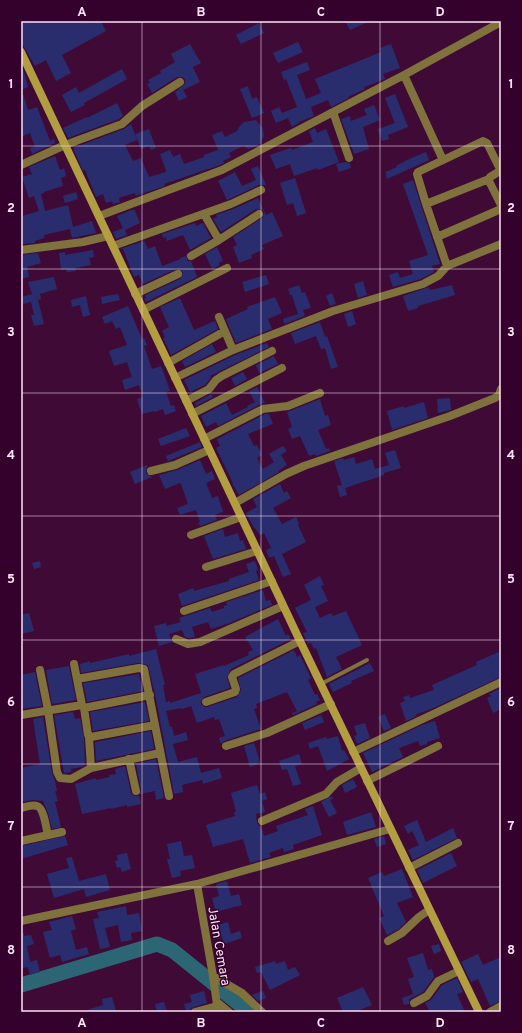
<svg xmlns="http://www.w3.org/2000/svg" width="522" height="1033" font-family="Overpass,sans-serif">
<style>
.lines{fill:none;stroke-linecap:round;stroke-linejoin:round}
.river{stroke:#2c6675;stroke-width:15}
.building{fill:#2a2d6d}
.lane{stroke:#7f723c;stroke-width:4}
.street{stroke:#7f723c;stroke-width:8}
.secondary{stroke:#b39d41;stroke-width:8}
.grid{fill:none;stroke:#fde2f5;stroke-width:1;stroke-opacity:0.55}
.labels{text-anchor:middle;stroke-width:3;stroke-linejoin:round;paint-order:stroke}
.street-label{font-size:13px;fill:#fde2f5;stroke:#34012c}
.neatline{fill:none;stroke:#fde2f5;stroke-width:1.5}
.grid-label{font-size:13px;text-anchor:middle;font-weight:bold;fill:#fde2f5}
</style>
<rect width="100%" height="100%" fill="#3f0b36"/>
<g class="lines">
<path class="river" d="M21,985L157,944L172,950L249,1012"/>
</g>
<path class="building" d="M21,21H101L106,31L62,55L71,73L56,81L46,60L35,66L24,47L21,43Z
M345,21H370L350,30Z
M259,23L264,33L241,44L236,35Z
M298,42L303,52L278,63L273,53Z
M190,44L201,63L193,67L200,82L183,90L187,97L179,101L175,92L185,84V79L182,77H177L152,93L147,84L150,83L148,80L161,73L160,71L175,62L171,54Z
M391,44L400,68L383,74L385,79L364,87L365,89L348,97L349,98L331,107L328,100L311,107L314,116L299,122V123L292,127L288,118L276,123L271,111L279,107L282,113L297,107L286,79L284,80L281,72L307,62L310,70L297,75L306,99L321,93L315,79L381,52L380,48Z
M21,69H23L28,87L21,90Z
M122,69L127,79L84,103L85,105L71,112L62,95L76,87L79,93Z
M248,86L252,99L257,97L264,113L252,118L240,89Z
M23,94L28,110L37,107L50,141L54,139L55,143L32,154L30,148L35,147L30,133L23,136L21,131V95Z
M395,94L408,127L388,135L389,139L382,141L378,129L395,123L385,98Z
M117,103L123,116L119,119L68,138L63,128L87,117V118Z
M374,105L380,120L363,127L369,149L354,154L341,119L350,116L351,121L367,115L364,109Z
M256,120L263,129L264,136L260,144L249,149L243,146L229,153L231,157L223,161L224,163L220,165L164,184L165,186L141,194L136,196L135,193L119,198L120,202L113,204L112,201L106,203L103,194L96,197L85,170L83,171L73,148L124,129L131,124L137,140L125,145L133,161L141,158L149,177L166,172V171L160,154L170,150L173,157L180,154L184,164L204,157V155L218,150L212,135L222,131L225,137L237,131L239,127L244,122Z
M315,128L317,133L326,129L339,162L318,170L317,168L294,176L290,164L276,169L270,155L291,148L292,150L313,142L309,131Z
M149,129L156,148L151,150L149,146L141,149L135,134Z
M426,152L429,160L387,179L385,172L397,167L396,166L407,160Z
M55,156L60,170L64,168L66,176L61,178L63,186L44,192V193L41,194L45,211L68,205L73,227L92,221L96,233L72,238L70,229L44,235V238L35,241V243L21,244V221L23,220L22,216L39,211L34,196L29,198L22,177L32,174L29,167Z
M345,162L350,163L351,168L339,172L336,164Z
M258,166L266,185H259L227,200L218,181L235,172L242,186L256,180L251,169Z
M295,178L306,213L297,216L293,203L287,205L280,183Z
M413,180L440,264L432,266L434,272L421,279L393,287L389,275L398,272L400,278L413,274L409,261L428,255L403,184Z
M76,192L78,199L65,203L63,196Z
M258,198L266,215L272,212L283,236L262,245L264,249L251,255L252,258L239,263L233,247L237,245L233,237L262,218L264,214V211L261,209H256L221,232L213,219L217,217L216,215L233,209Z
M134,209L140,223L125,230L127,235L116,239L113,232L123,228L117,216Z
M195,223L196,226L203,223L211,238L190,250L183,235L167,241L166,237L163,238L162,234Z
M144,241L148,249L155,246L162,266L181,259L180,258L186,256L188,261H191L197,277L146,302L144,299L146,298L145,295L180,279L183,274L181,270L176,269L143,284L139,275L134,277L123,249H120Z
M217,247L223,261L219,263L220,265L212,269L205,254Z
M93,250L94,257L89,258L91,265L75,268L76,271L67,272L66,269L61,270L59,253L65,252V255Z
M38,253L41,263L27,267L29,277L21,279V255Z
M266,275L269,284L245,292L242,282Z
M54,277L57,289L40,294L41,299L38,300L44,324L34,326L31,315H34L31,302L23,304L21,297L32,294L28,282Z
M363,281L367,295L358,298L354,284Z
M299,285L302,293L305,292L311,308L303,310L305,316L284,324L283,319L298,314L292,295H290L288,289Z
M452,285L455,295L418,306V308L408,311L403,296L429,287L430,290Z
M332,293L336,304L330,306L326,296Z
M118,294L120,300L102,304L101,297Z
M86,296L90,315L83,317L80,305L72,307L71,300Z
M275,297L282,313L268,319L272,329L236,343L226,319L248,309L247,307Z
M180,298L194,330L215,321L218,329L171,355L163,338L165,337L162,331L169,327L160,307Z
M128,306L142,339L144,338L147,345L144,346L152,369L161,366L166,379L170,391L166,392L171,406L174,405L176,411L165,415L163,409L155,412L154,411L142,414L137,399L143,397L139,385L125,390L122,380L132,377L127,362L114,366L109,351L127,345L120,327L116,329L112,321L105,324L102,317Z
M352,311L356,324L348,327L344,314Z
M320,322L325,337L327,336L338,367L331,369L325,348L321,349L316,336L295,344L291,333Z
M267,343L269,347L210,376L211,378L205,385L190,392L184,380L235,355Z
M212,344L216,352L185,367L182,361Z
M274,356L278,364L259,373L256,365Z
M243,372L247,379L235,386L231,378Z
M257,387L265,403L261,404L218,426L216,422L206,427L201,416L226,403L232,415L248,407L247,406L255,402L249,391Z
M211,394L213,397L196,406L195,403Z
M450,398L451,410L438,413L437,399Z
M320,399L325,416L328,415L331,425L318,430L326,449L329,448L330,451L316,456L315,454L309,456L300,436L292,439L288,429L292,427L287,412Z
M424,402L428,418L392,430L387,411L404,406V408Z
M265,414H269L273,424L248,434L254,446L257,445L262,455L257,458L263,469L274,462L269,454L283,446L287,451L281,455L287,465L278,471L279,472L239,495L232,483H233L216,448L220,446L217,439Z
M186,428L190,436L161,446L158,439Z
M200,442L202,447L168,461L166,456Z
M395,450L401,468L384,473V475L345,488L347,495L340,497L337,486L342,485L334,461L343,458L344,460L354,457L356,464L372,459L375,469L389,465L385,453Z
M200,460L206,474L212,471L215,479L206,483L212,498L218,496L223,512L215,515L217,520L200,526L198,522H200L196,510L180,515L177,508L188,504L181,484L180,483L165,489L159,475L177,470Z
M147,465L146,473L152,477L135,484L130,472Z
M280,484L284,493L287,491L291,498L273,508L282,524L296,517L299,524L298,525L306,542L282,554L291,574L283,577L274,556L269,558L266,550L271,548L264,533L260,535L255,528H254L246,513L257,507L253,499Z
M223,529L225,537L238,533L240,541L243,540L246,549L213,559L204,536Z
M40,561L41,567L34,569L32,563Z
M255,561L258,570L256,571L259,580L182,606L178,594L193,588L194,591L229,581V579L249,572L246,564Z
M320,576L324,585L321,586L328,601L315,607L320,618L331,613L333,616L346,611L362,645L336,657L342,669L327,677L316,648L314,649L311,643L308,644L303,633L307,632L295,608L311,600L304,585Z
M263,590L266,601L270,600L272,605L227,624L211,629L208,622L192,627L195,637L189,638L185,637L182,630L169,634L172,642L159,646L154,626L166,623L167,626L181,622L179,618L210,608L212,612L224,608V606L227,605L226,602Z
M29,613L34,631L21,634V615Z
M278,619L286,636L288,634L291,639L231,669L227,677L230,688L204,697L201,701V704L205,707H207L237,697L241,690L238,678L294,650L297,657L300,655L311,678L308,680L315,695L317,694L320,700L316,702L317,704L293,715L292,713L297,711L287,692L256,704L257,708L254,709L261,729L224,741L221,744L219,738L225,736L219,719L215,720L214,717L197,723L191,706L182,709L181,708L166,711L170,727H172L174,736L186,732L188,740L173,744L178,762L197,757L201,773L219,768L222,778L203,784L202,780L182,785L183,792L174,794L155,694L148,665L138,663L81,673L80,664L90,661V663L129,654V656L156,649L165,685H163L166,702L170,701V703L201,693L195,674L224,665V666L249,655L248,652L253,650L245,637Z
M501,651V677L429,710L416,714L417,716L406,721L400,703L405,701L403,697L409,695L410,698L434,690L432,685L477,665L476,662Z
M370,663L374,671L351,681L352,683L333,692L329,684Z
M69,666L76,700L52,704L46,670Z
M35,672L42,706L21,709V675Z
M139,674L143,691L87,702L83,683Z
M501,688V709L493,713L487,698L491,696L489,694Z
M145,702L149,721L93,731L90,712Z
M73,712L75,719L80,718L84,738L85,765L81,767L71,769V772L64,773L54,715Z
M385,714L391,728L384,731L378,717Z
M321,715L324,722L305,730L302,723Z
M43,717L52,773L55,781L57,791H55L58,801L55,802L61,827L52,829L48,813L43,801L33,800L21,802V768L40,764L33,719Z
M435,721L440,738L427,742V744L420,746L418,741L399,748L403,757L372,772L363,753L422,725Z
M365,723L370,738L357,744L354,736L357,735L354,726Z
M151,731L154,749L96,761L95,742Z
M338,736L342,751L344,750L349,759L327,771L318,746L310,749L308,743L326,737L327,739Z
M254,743L260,763L250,767L244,746Z
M299,754L302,764L295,766L301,784L293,786L287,769L282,770L279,761Z
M156,759L164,798L156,800L155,791L140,794L141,790L136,764Z
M125,766L131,793L134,796H139L141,804L127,807V805L111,809V808L82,814L75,784L96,778V780L110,777L109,775L116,774L115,769Z
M353,779L357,787L345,793L342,785Z
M257,785L260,794L265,792L267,799L262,801L265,812L256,814L257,823L262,829L264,836L278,831L276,826L308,815L305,809L313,806L322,835L293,845L294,849L284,852L283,848L269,853L271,857L250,863L243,839L213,847L206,825L235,816L234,812H236L231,793Z
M331,796L333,799L330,800L337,813L329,817L321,802Z
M371,812L376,827L347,835L343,822Z
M417,820L426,842L453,828L457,838L413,860L408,850L419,845L412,831L408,834L404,826Z
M65,836L68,845L21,859V846Z
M384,836L386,844L377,847L374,839Z
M181,841L184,856L192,855L195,868L180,871L181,876L172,878L167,859H170L167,844Z
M127,853L131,869L122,872L120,867L117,868L115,861L118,860L117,855Z
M451,853L457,866L423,883L417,870Z
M72,857L79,881L106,874L110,890L86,897L84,889L54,898L47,874L69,868L66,858Z
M402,869L413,897L397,903L406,922L399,929L387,935L379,918L384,916L368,878L382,872L384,876Z
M227,881L231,896L239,894L242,905L216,912L212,898L219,896L216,884Z
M126,906L127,915L139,913L142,931L131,933L132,940L121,942L118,925L105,928L110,947L100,949L93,919L99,918L97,912Z
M72,916L76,929L71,931L76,950L87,947L89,954L62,962L60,955L50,958L43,932L52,930L49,922Z
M228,922L231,934L240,931L242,938L224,944L218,925Z
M21,933H24V936L31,935L34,944L27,946L30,962L37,960L40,972L30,975L28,967L21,968Z
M439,944L441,951L434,954L431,946Z
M423,953L428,970L432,969L434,977L423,992L411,998L409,1000V1004L404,1005L402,998L413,994L408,979L414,977L407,958Z
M478,954L483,965L501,957V1001L490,1006L478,979L471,982L461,962Z
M275,961L276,964L285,961L288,970L295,967L300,975L270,990L261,972L257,973L255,967Z
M457,978L463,992L457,994L465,1012H430L425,1003L431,1000L442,985Z
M363,987L372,1005L360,1010L361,1012H343L337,998Z
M204,991L207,1003L194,1007L191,1008L190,1012H186L184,1004L192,1002L190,995Z
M263,991L266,998L258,1001L252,995Z
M112,997L116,1012H87V1010L103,1005L102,999Z
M164,1002L167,1012H157L155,1004Z"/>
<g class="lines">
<path class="lane" d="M321,684L367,660"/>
<path class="street" d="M404,75L443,160
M333,112L349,158
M21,165L65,145L122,124L142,106L180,82
M426,204L489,179
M501,205L489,181L490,177L500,171V169L487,143L483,141L418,172L417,174L426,204L447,266L501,244
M204,214L219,240
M99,216L222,170L404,75L501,22
M437,237L501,209
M113,246L231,204L261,190
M21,250L83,242L108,236
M191,256L219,240L259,214
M135,294L178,274
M143,310L227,268
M219,317L233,350
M168,363L225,331
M175,378L233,350L333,311L423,284L438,276L447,266
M186,401L209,389L216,380L222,376L272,351
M192,414L282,368
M204,439L263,409L288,406L320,393
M151,471L175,465L209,450
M235,503L286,474L304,466L450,416L495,398L499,395L501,389
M191,535L241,517
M206,567L257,551
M184,611L272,581
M176,639L188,644L200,642L283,606
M74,664L82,705
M40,670L48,710L57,772L60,778L71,779L91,768L160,753
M77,679L139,668L144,669L169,796
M206,702L235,692L236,689L232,677L234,674L300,641
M84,708L150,695
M21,715L82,705L84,708L88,735L91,737L155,725
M89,737L91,768
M226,746L267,733L331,704
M353,752L501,682
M129,759L136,791
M367,781L438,746
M21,808C26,807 32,804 37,806C44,808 46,828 48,835
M262,821L326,794L337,782L361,768
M21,841L62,832
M409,868L458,843
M197,884L213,976L218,1012
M21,921L197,884L390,829
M388,941L402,933L419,917L429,910
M213,976L242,993L262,1012
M217,1002L229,1012
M414,1003L427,996L438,981L459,971
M195,1012L217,1006
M490,1012L501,1006"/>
<path class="secondary" d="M21,52L300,641L479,1012"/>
</g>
<path class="grid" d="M142,21V1012M261,21V1012M380,21V1012M21,146H501M21,269H501M21,393H501M21,516H501M21,640H501M21,764H501M21,887H501"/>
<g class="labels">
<g class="street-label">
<text transform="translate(220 946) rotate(80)" y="5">Jalan Cemara</text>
</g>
</g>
<rect width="522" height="1033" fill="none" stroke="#34012c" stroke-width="44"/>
<rect x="22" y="22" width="478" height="989" class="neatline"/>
<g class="grid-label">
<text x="82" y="16">A</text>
<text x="201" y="16">B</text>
<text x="321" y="16">C</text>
<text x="440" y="16">D</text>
<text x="11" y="88">1</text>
<text x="511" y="88">1</text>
<text x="11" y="212">2</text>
<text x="511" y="212">2</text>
<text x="11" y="336">3</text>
<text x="511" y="336">3</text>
<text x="11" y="459">4</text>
<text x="511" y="459">4</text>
<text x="11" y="583">5</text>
<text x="511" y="583">5</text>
<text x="11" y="706">6</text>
<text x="511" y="706">6</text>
<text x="11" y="830">7</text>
<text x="511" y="830">7</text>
<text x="11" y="954">8</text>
<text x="511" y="954">8</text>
<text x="82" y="1027">A</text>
<text x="201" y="1027">B</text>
<text x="321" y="1027">C</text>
<text x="440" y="1027">D</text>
</g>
</svg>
